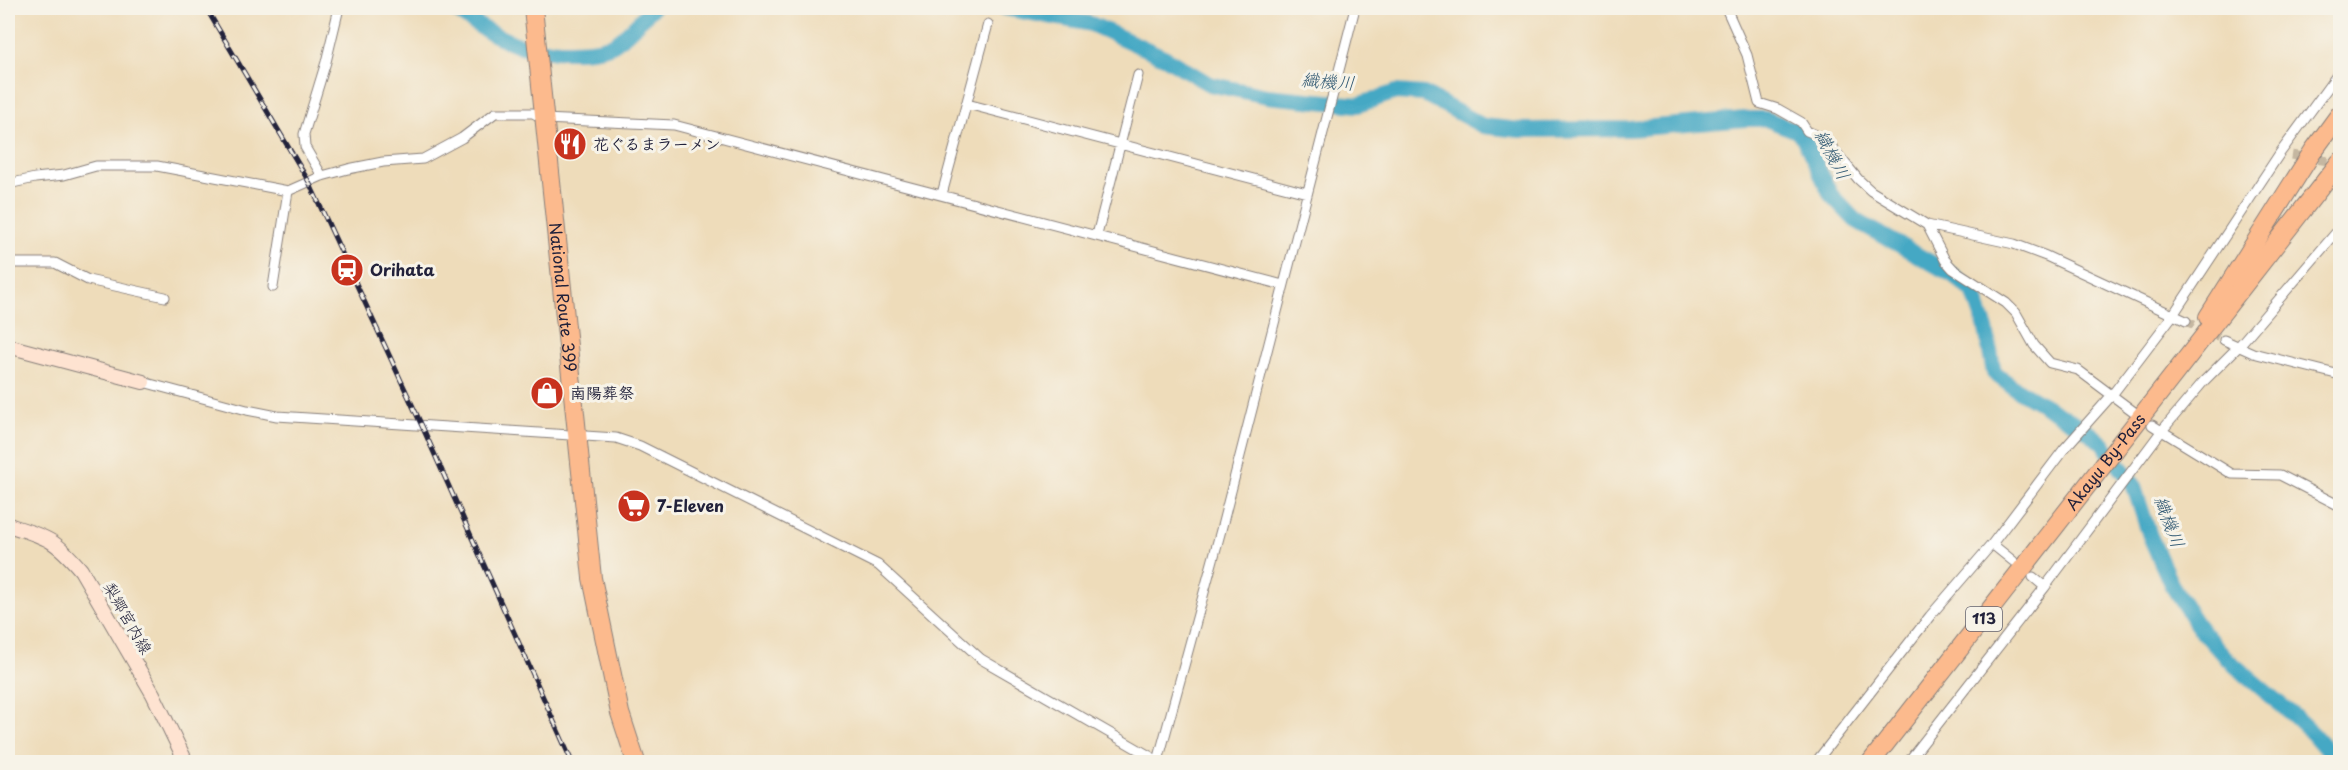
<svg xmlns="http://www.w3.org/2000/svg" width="2348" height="770" font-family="'Playpen Sans','Klee One',sans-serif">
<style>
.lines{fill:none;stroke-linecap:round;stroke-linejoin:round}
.river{stroke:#44a8c4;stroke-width:16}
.street-tunnel{stroke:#c5b7a1;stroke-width:9;stroke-dasharray:9 4.5;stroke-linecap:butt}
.street-casing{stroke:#887f7a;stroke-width:11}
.secondary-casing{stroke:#887f7a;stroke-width:16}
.highway-casing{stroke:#887f7a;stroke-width:20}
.street{stroke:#fff;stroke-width:9}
.secondary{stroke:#fee3d1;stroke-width:14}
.highway{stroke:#fcba8d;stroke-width:18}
.rail-casing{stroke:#22223b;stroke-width:5}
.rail{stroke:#f7f3e8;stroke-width:3;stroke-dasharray:9;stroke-linecap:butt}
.labels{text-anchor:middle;stroke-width:6;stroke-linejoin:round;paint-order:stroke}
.shield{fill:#f7f3e8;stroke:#62616f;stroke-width:1.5}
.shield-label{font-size:15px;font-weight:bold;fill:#22223b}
.poi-label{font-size:16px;font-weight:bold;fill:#22223b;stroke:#f7f3e8;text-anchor:start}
.street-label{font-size:16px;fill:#22223b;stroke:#f7f3e8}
.water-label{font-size:18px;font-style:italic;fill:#305872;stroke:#f7f3e8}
</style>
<rect width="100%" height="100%" fill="#f7f3e8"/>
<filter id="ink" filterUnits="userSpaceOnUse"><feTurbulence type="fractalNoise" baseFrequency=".0167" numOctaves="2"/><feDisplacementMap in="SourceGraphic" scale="12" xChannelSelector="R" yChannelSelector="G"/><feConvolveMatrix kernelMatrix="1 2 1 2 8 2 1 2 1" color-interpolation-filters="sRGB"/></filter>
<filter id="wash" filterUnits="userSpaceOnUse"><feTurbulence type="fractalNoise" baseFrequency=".008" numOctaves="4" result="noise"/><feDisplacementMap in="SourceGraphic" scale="24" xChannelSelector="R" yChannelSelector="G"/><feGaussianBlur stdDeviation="1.35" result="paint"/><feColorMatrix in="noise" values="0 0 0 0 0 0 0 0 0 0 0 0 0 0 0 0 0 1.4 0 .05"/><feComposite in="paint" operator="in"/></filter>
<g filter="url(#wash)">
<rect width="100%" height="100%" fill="#eedcba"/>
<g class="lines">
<path class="river" d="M452,8C472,22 493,36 516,44C537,52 597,55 615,43C629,34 641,19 652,8
M1004,8L1091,24L1166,58L1209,84L1267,96L1358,105L1396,92L1424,94L1483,126L1520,130L1630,129L1745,119H1766L1795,130L1803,137L1831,195L1855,220L1953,275L1973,291L1986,329L1994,373L2013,387L2088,431L2104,445L2133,484L2150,536L2171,584L2197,625L2227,659L2294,716L2313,734L2337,762"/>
</g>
</g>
<g filter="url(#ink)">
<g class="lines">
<path class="street-tunnel" d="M2292,155L2340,163
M2186,321L2224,340"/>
<defs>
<path id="street" d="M1726,8L1747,55L1759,103L1778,109L1801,122L1807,131L1819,136L1831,146L1858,179L1871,191L1927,225L2014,244L2046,256L2186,321
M967,104L1307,193
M322,176L305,147L304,134L326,62L339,8
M8,184L35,178L64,175L96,166H157L288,191L322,176L348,169L383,162L423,159L462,138L495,113H533L544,119L674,125L1283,285
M942,194L988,24
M1927,225L1945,260L1953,269L2006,303L2016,313L2034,345L2050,363L2078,370L2133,411
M1097,235L1138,75
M8,263H55L88,280L165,297
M273,287L288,191
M2224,340L2253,353L2340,375
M143,382L247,410L277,416L616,438L640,446L878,565L981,659L1160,762
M2152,425L2232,474L2280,475L2340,506
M1992,544L2013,561
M2033,577L2045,587
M1158,761L1221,530L1355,8
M1816,762L1930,616L1992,544L2064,449L2112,395L2173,315L2280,153L2340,71
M1908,762L2045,587L2160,433L2203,382L2238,347L2340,228"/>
<path id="secondary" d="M8,346L143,382
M8,525C46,537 54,538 81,570L153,694L186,762"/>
<g id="highway">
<path id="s1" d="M533,8L592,578L620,713L636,762"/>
<path d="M2208,317L2313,151L2340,114"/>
<path id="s2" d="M1871,762L2340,162"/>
</g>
</defs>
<use href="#street" class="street-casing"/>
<use href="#secondary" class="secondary-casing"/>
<use href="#highway" class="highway-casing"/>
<use href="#street" class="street"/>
<use href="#secondary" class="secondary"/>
<use href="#highway" class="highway"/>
<defs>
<path id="rail" d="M206,8L309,182L422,426L572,762"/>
</defs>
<use href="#rail" class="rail-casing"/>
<use href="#rail" class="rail"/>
</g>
</g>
<defs>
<symbol id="restaurant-disc" viewBox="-11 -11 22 22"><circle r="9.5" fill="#c8321e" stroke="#f7f3e8"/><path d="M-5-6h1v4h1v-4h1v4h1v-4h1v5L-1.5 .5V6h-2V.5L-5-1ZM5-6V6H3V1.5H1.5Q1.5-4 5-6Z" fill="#fff"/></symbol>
<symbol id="station-disc" viewBox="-11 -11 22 22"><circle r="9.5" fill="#c8321e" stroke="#f7f3e8"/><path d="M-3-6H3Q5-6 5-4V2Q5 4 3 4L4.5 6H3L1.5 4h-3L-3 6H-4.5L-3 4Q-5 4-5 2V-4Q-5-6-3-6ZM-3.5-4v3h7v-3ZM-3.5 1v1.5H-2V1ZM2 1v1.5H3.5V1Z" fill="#fff"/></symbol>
<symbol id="shop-disc" viewBox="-11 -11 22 22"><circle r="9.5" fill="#c8321e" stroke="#f7f3e8"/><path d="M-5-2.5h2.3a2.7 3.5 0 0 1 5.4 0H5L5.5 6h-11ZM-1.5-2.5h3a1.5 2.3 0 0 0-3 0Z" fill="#fff"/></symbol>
<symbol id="supermarket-disc" viewBox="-11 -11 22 22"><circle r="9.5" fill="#c8321e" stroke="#f7f3e8"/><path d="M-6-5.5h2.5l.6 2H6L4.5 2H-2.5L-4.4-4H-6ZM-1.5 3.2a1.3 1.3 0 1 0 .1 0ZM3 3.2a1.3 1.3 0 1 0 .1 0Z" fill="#fff"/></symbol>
</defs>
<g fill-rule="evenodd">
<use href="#restaurant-disc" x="551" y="125" width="38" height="38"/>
<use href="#station-disc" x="328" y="251" width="38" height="38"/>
<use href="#shop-disc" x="528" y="374" width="38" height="38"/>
<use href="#supermarket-disc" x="615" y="487" width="38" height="38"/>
</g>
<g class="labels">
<rect class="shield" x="1966" y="607" width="36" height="24" rx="4.5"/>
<g class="shield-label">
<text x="1984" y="624">113</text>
</g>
<g class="poi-label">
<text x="593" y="150">花ぐるまラーメン</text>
<text x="370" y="276">Orihata</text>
<text x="570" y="399">南陽葬祭</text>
<text x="657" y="512">7-Eleven</text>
</g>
<g class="street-label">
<text dy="6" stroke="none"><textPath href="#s1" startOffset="291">National Route 399</textPath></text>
<text dy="6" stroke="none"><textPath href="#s2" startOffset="381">Akayu By-Pass</textPath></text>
<text transform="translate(128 618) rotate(60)" y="6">梨郷宮内線</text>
</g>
<g class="water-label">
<text transform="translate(1328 82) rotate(4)" y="6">織機川</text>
<text transform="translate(1832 155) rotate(62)" y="6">織機川</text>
<text transform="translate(2169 522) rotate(69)" y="6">織機川</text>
</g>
</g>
<rect width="2348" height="770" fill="none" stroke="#f7f3e8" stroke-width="30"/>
</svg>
